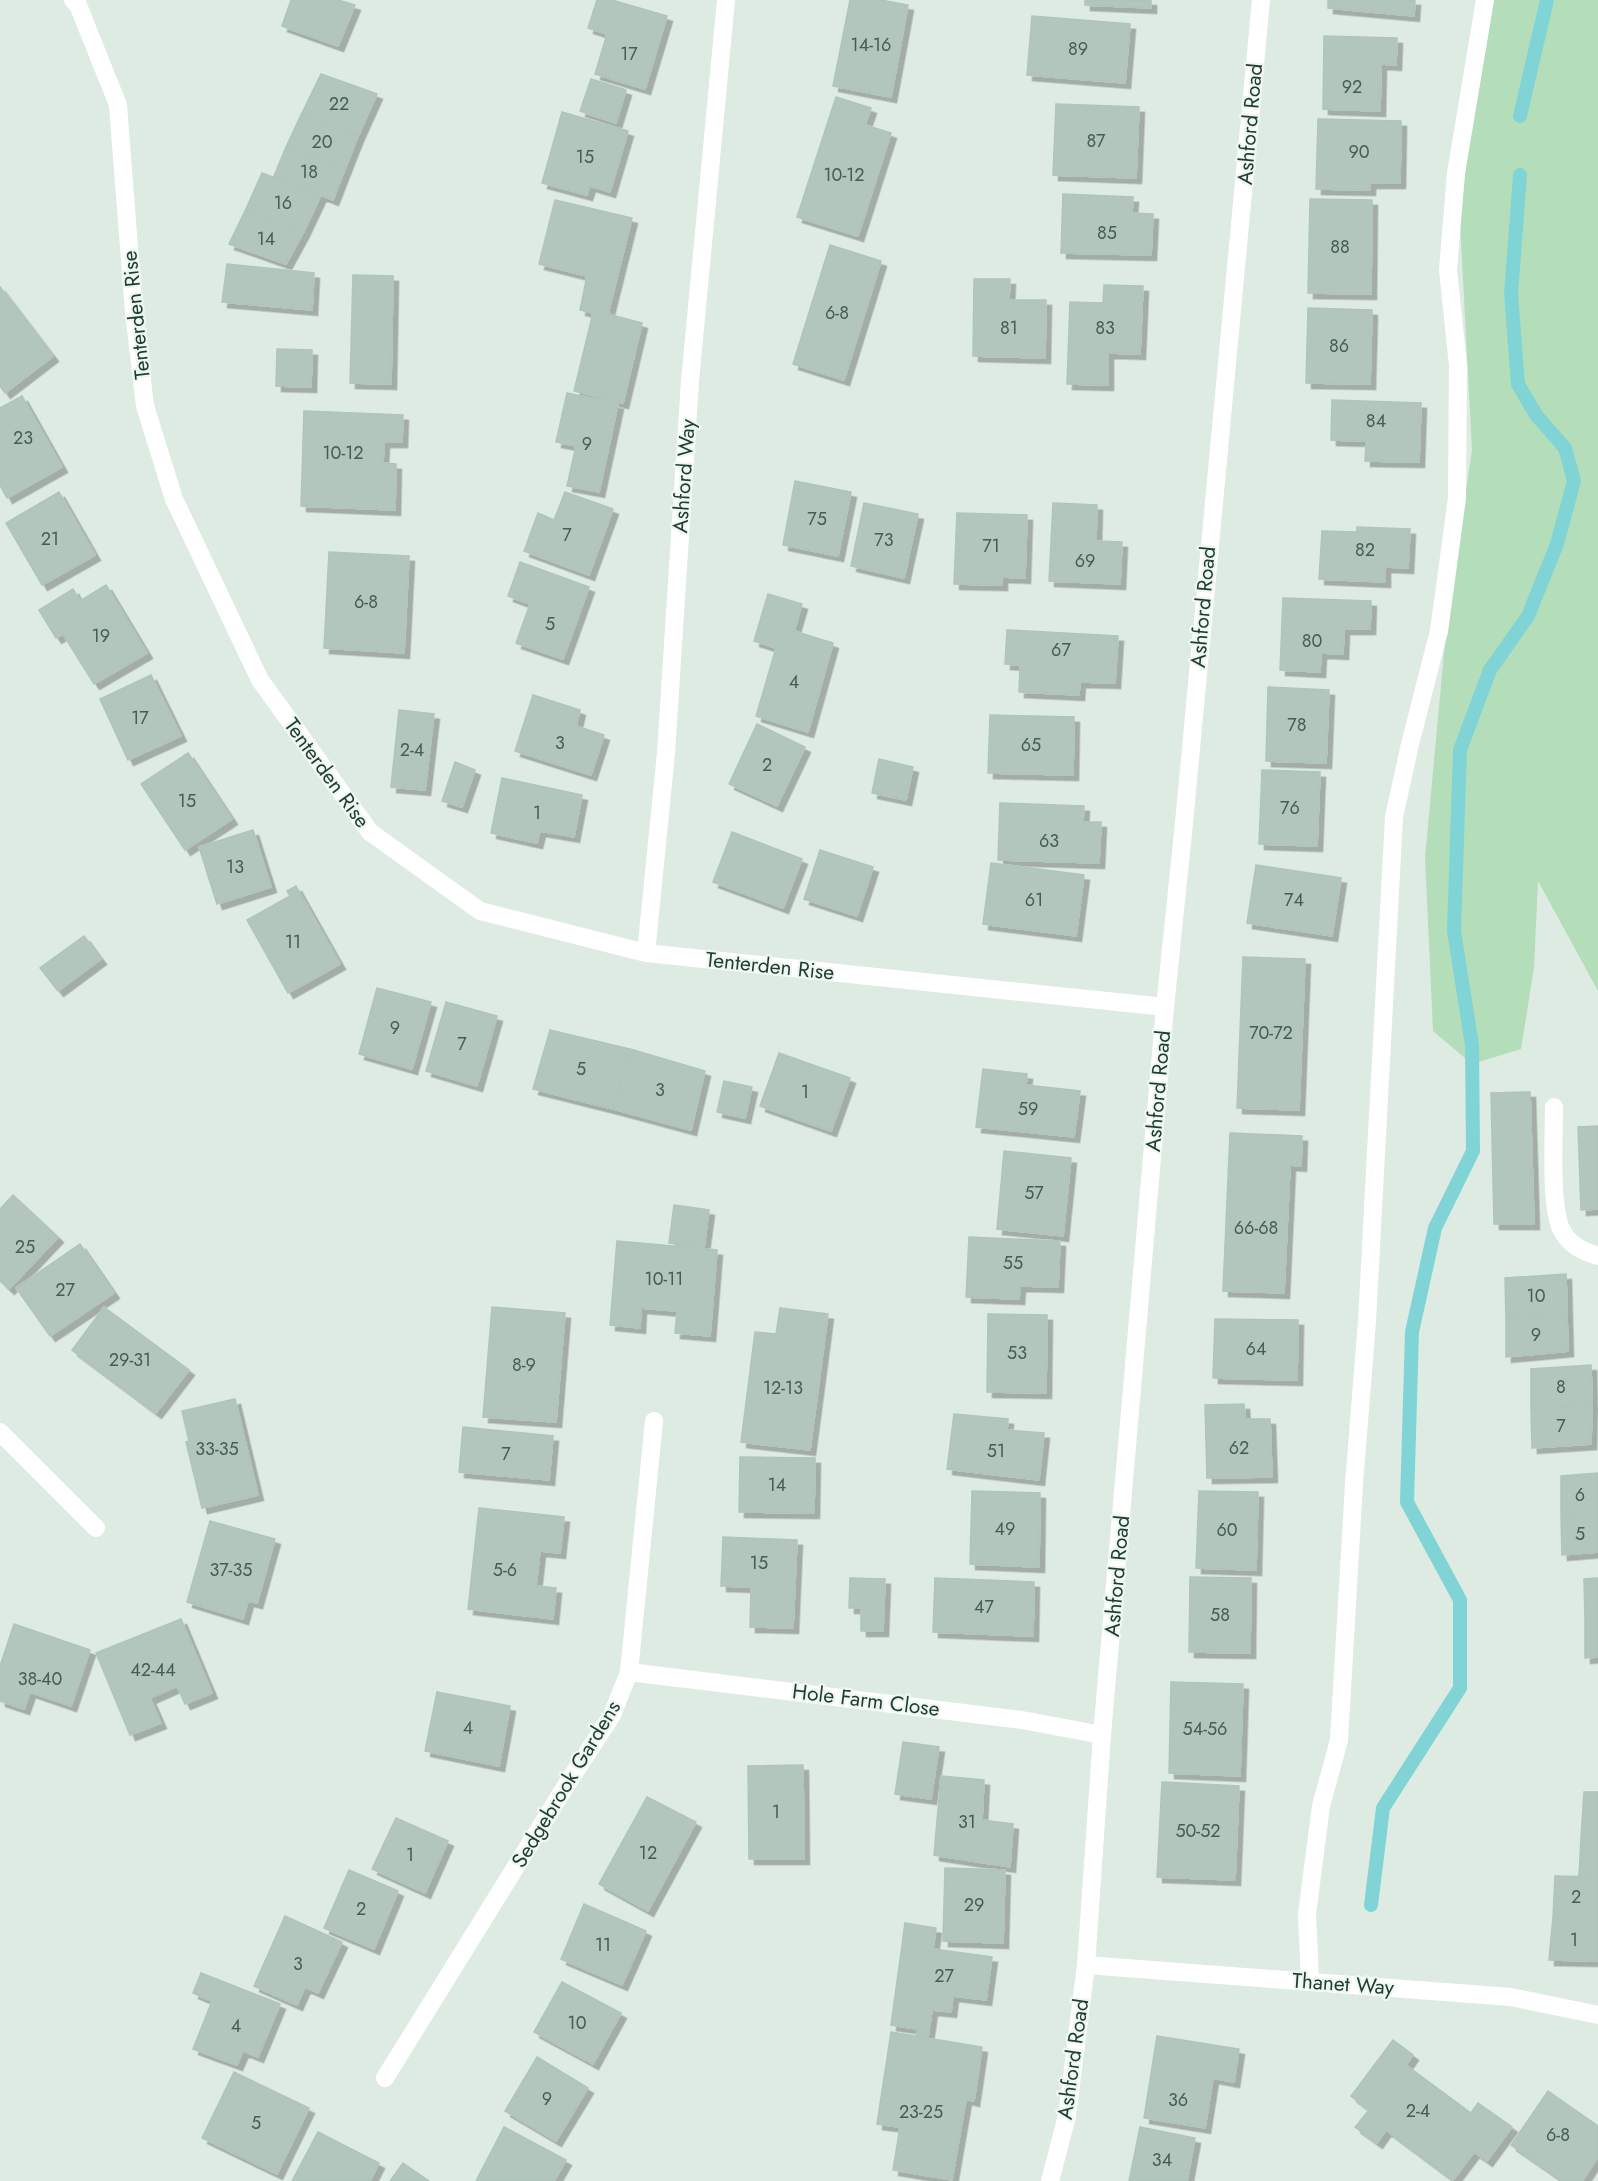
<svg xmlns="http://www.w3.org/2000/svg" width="1598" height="2181" font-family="Jost,sans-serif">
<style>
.green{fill:#b4deba}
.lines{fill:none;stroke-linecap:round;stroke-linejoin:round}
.stream{stroke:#80d4d5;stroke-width:14}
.building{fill:#b3c6bc;stroke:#b0c5b9;stroke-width:1.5;filter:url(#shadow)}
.lane{stroke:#fff;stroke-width:18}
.street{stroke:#fff;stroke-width:18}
.labels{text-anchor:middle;stroke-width:4.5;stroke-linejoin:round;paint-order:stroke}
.number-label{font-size:18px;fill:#435e52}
.street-label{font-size:21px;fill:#1e3c2f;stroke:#eef7f1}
</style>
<defs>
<filter id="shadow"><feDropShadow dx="5.5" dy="5.5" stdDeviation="0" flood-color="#0004"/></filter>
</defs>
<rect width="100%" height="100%" fill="#deebe3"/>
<path class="green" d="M1484,0H1598V991L1538,881L1534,968L1521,1049L1472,1064L1433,1031L1425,858L1447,620L1472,450L1460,222Z"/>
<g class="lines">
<path class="stream" d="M1520,116L1547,0
M1371,1905L1383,1808L1460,1688V1600L1407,1502L1412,1332L1435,1228L1473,1151L1472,1045L1454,931L1460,750L1490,670L1528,616L1557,544L1574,481L1565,448L1536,415L1518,384L1511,294L1520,175"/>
</g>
<path class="building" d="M291,0H338L355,5L338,46L282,26Z
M597,0H612L667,16L645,89L595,74L607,34L588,28Z
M850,0H881L908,5L891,97L833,86Z
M1085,0H1151V8L1085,5Z
M1328,0H1415L1414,16L1328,8Z
M1032,16L1130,24L1125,83L1027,75Z
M1324,36L1397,38L1396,65L1381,64L1380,111L1323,109Z
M321,74L377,94L358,136L301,115Z
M591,79L626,90L616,123L580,111Z
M836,97L871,108L865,125L891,133L858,236L797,217Z
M1056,104L1139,107L1136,178L1053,175Z
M562,112L628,131L610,192L590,186L587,195L542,183Z
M301,115L358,136L345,169L286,147Z
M1318,119L1401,121L1400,183H1370V190L1316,189Z
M286,147L345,169L333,200L274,176Z
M262,173L321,195L303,233L245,211Z
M1063,194L1133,197L1132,213L1153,214L1151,255L1061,253Z
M1310,199L1372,200L1371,294L1308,293Z
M555,200L632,218L608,314L642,323L623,403L574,391L593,313L580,310L587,276L539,264Z
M245,211L303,233L286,264L229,244Z
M830,245L881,261L844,380L793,364Z
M227,264L314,273L312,310L222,302Z
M353,275L393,276L391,384L350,383Z
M974,279H1010L1009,300H1046L1045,358L973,356Z
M1104,285L1143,286L1140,354L1108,353V385L1067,384L1070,302L1103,303Z
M0,287L53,356L5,393L0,386Z
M1308,308L1372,310L1370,384L1306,383Z
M277,349L312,350L311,387L276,386Z
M567,393L618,404L599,492L567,486L576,446L556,442Z
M22,396L62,467L7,498L0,485V408Z
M1332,400L1421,403L1419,462L1365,461L1366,441L1331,440Z
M304,411L403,415L402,442H384L383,463L396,464L395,510L301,506Z
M795,481L851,492L838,556L783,545Z
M59,492L95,555L42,585L6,523Z
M565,492L613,509L589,575L524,551L538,513L554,520Z
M864,503L918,514L904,578L851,566Z
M1053,503L1097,505L1096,541L1122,542L1120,584L1049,581Z
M957,513L1027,515L1025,578L1002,577V585L954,584Z
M1357,527L1410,529L1408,568L1385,567V582L1319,579L1322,531L1357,532Z
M329,552L409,556L404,653L324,648Z
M520,562L589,587L563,659L516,643L530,604L508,596Z
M106,585L147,653L94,684L63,634L56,638L39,610L73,589L80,601Z
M768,594L802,604L794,631L833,643L808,732L756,716L776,648L754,641Z
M1283,598L1371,601L1370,629H1344L1343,654L1321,653L1320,672L1280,670Z
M1007,630L1118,636L1115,683L1080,682L1079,695L1019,692L1020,665L1005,664Z
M151,675L181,736L128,760L100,699Z
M1268,687L1329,690L1326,763L1266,761Z
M533,695L580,710L576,726L604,735L591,775L515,751Z
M399,710L434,714L425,790L391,787Z
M990,715L1074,717L1073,775L988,773Z
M757,724L805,747L777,806L729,784Z
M188,753L232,819L185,850L141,784Z
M879,759L913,767L906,800L872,793Z
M455,762L475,770L462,807L442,801Z
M1262,770L1320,772L1317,846L1259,844Z
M502,778L582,795L574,837L540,831L537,843L491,833Z
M1000,803L1084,806L1083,822H1101L1099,863L998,860Z
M253,830L271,887L217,904L199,847Z
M732,832L802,859L783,908L713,882Z
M820,850L873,867L857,916L804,899Z
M991,863L1084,875L1076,936L983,924Z
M1256,865L1341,878L1332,936L1247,923Z
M296,886L340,964L288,993L247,920L290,896L287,891Z
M84,936L101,959L58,991L40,968Z
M1243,957L1305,959L1299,1110L1237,1108Z
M377,988L431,1002L412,1069L359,1054Z
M446,1002L497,1016L477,1086L426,1071Z
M550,1030L630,1049L613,1109L533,1089Z
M630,1049L705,1071L691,1130L613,1109Z
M779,1053L850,1078L831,1131L760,1106Z
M983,1069L1027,1074L1026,1085L1080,1091L1074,1137L976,1127Z
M724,1081L752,1087L745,1118L717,1112Z
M1530,1092L1534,1224H1494L1491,1093Z
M1598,1126V1209L1581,1210L1578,1127Z
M1230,1133L1302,1136L1301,1166L1290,1165L1284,1293L1223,1291Z
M1004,1151L1071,1158L1063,1236L997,1229Z
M13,1195L58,1237L9,1289L0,1281V1209Z
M674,1205L709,1210L704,1247L669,1243Z
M969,1237L1060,1241L1058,1287L1020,1286L1019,1299L966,1297Z
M617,1241L717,1250L710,1336L675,1333L677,1311L641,1308L640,1328L610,1325Z
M80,1244L114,1293L50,1336L16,1288Z
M1566,1274L1567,1314L1506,1319L1505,1278Z
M104,1307L189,1370L156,1413L72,1350Z
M492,1307L565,1313L556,1422L483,1417Z
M780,1308L828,1314L810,1450L741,1442L755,1332L776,1334Z
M988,1314L1047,1315L1046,1393L987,1392Z
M1567,1314L1568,1351L1506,1357V1319Z
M1215,1319L1298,1320L1297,1380L1213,1378Z
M1591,1365L1592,1405L1531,1409V1369Z
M235,1399L258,1495L202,1508L186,1442L189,1441L182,1411Z
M1244,1404L1245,1419H1270L1272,1477L1207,1478L1205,1405Z
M1592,1405L1591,1444L1532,1448L1531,1409Z
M954,1414L1008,1419L1007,1430L1044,1433L1039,1480L947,1469Z
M463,1427L553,1436L549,1480L459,1472Z
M740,1457L815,1458L814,1513L739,1512Z
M1598,1473V1514L1561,1517V1476Z
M972,1491L1040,1493L1039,1567L970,1564Z
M1199,1491L1258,1492L1256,1570L1196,1568Z
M479,1508L564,1517L560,1553L540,1551L536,1586L556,1588L553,1619L468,1609Z
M1598,1514V1552L1562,1555L1561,1517Z
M210,1521L275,1539L257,1603L248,1601L243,1619L187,1602Z
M723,1537L797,1540L793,1628L750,1627L751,1587L721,1586Z
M1190,1577L1251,1578L1250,1653L1189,1652Z
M850,1578L885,1579L883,1631H861V1608H849Z
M935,1578L1034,1582L1033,1636L933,1632Z
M1598,1578V1619L1585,1620L1584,1579Z
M181,1619L212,1693L185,1704L177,1686L150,1698L161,1723L130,1735L96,1653Z
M1598,1619V1657L1585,1658V1620Z
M14,1624L90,1650L71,1706L30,1692L24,1709L0,1701V1666Z
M1171,1682L1243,1684L1240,1776L1169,1773Z
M437,1692L510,1706L499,1766L425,1751Z
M903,1742L939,1747L931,1799L895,1794Z
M803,1765L804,1859H749L748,1766Z
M941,1776L984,1780L982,1820L1013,1824L1010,1867L934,1855Z
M1162,1782L1239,1786L1235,1880L1157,1877Z
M1584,1792H1598V1839L1581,1838Z
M647,1797L696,1822L648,1911L599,1884Z
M396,1818L448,1841L425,1893L372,1869Z
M1581,1838L1598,1839V1877L1579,1876Z
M945,1868L1005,1870L1003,1943L943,1941Z
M349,1870L398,1891L374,1949L324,1928Z
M1555,1876L1598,1877V1919L1553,1917Z
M584,1904L646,1931L622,1985L561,1959Z
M285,1916L342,1942L318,1993L305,1987L297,2005L254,1986Z
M1553,1917L1598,1919V1961L1549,1960Z
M905,1923L936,1928L933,1949L992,1957L986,2000L953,1996L951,2012L932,2010L928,2037L917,2035L918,2029L891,2025Z
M201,1973L280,2004L258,2057L243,2051L237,2065L193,2049L212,2001L193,1993Z
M562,1982L621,2013L593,2064L534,2032Z
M891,2032L982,2047L974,2101L966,2099L952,2180L893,2170L900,2127L877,2124Z
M1157,2036L1239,2049L1234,2082L1213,2078L1205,2128L1144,2118Z
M1393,2040L1413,2055L1406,2065L1471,2113L1478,2103L1512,2127L1487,2161L1474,2152L1453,2180L1386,2130L1377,2143L1355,2127L1369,2110L1351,2096Z
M537,2057L588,2088L556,2141L505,2111Z
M234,2072L309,2108L277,2174L202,2138Z
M1548,2091L1598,2126V2157L1582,2181H1563L1511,2145Z
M504,2127L566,2160L554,2181H476Z
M1140,2127L1195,2138L1187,2181H1129Z
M318,2132L379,2163L370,2181H292Z
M403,2163L429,2181H390Z"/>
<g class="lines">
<path class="lane" d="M1554,1107C1554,1136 1550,1205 1561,1229C1569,1245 1582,1251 1598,1256
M1310,1981L1307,1914L1321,1806L1339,1740L1354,1484L1367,1321L1394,817L1410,744L1439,631L1457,498L1458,365L1448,270L1456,173L1485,0"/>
<path class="street" d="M73,0L78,5L118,105L134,312L145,406L174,499L260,680L370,832L480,911L646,953L1165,1007
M646,953L666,753L690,381L726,0
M0,1432L96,1528
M629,1672L1022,1720L1102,1735
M1086,1965L1511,1997L1598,2015
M385,2078L567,1784L612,1715L629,1672L654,1421
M1050,2181L1067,2116L1086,1965L1102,1735L1165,1007L1184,823L1261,0"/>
</g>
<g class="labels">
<g class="number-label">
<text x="871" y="51">14-16</text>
<text x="1078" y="55">89</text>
<text x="629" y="60">17</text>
<text x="1352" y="93">92</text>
<text x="339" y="110">22</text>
<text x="1096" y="147">87</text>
<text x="322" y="148">20</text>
<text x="1359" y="158">90</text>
<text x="585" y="163">15</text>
<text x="309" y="178">18</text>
<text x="844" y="181">10-12</text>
<text x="283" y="209">16</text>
<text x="1107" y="239">85</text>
<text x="266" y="245">14</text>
<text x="1340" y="253">88</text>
<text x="837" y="319">6-8</text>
<text x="1009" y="334">81</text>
<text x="1105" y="334">83</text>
<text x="1339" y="352">86</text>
<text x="1376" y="427">84</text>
<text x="23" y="444">23</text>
<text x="587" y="450">9</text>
<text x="343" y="459">10-12</text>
<text x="817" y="525">75</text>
<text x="567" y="541">7</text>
<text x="50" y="545">21</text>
<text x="884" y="546">73</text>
<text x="991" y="552">71</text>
<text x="1365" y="556">82</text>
<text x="1085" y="567">69</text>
<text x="366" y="608">6-8</text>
<text x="550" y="630">5</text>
<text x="101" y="642">19</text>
<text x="1312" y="647">80</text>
<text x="1061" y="656">67</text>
<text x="794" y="688">4</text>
<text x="140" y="724">17</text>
<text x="1297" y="731">78</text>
<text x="560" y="749">3</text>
<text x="1031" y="751">65</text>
<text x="412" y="756">2-4</text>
<text x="767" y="771">2</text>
<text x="187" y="807">15</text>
<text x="1290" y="814">76</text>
<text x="537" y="819">1</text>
<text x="1049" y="847">63</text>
<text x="235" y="873">13</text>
<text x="1034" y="906">61</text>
<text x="1294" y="906">74</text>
<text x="293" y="948">11</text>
<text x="395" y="1034">9</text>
<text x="1271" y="1039">70-72</text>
<text x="462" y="1050">7</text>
<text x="581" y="1075">5</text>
<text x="660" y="1096">3</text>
<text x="805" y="1098">1</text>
<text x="1028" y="1115">59</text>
<text x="1034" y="1199">57</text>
<text x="1256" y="1234">66-68</text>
<text x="25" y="1253">25</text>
<text x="1013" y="1269">55</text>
<text x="664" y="1285">10-11</text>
<text x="65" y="1296">27</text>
<text x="1536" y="1302">10</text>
<text x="1536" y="1341">9</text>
<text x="1256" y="1355">64</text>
<text x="1017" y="1359">53</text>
<text x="130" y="1366">29-31</text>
<text x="524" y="1371">8-9</text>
<text x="1561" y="1393">8</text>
<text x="783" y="1394">12-13</text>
<text x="1561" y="1432">7</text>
<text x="1239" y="1454">62</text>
<text x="217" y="1455">33-35</text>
<text x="996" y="1457">51</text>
<text x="506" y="1460">7</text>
<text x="777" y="1491">14</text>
<text x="1580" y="1501">6</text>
<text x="1005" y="1535">49</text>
<text x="1227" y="1536">60</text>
<text x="1580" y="1540">5</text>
<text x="759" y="1569">15</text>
<text x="231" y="1576">37-35</text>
<text x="505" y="1576">5-6</text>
<text x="984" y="1613">47</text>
<text x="1220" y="1621">58</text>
<text x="153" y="1676">42-44</text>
<text x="40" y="1685">38-40</text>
<text x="468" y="1734">4</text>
<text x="1205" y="1735">54-56</text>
<text x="776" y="1818">1</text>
<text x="967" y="1828">31</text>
<text x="1198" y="1837">50-52</text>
<text x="648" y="1859">12</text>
<text x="410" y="1861">1</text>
<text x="1576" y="1903">2</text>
<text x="974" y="1911">29</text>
<text x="361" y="1915">2</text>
<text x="1574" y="1946">1</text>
<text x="603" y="1951">11</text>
<text x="298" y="1970">3</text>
<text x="944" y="1982">27</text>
<text x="577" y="2029">10</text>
<text x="236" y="2032">4</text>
<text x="547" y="2105">9</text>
<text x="1178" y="2106">36</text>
<text x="1418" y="2117">2-4</text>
<text x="921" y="2118">23-25</text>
<text x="256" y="2129">5</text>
<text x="1558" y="2141">6-8</text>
<text x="1162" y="2166">34</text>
</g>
<g class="street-label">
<text transform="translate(1250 124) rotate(-85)" y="7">Ashford Road</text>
<text transform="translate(136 315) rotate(-96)" y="7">Tenterden Rise</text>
<text transform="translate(684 476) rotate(-86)" y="7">Ashford Way</text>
<text transform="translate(1203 607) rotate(-85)" y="7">Ashford Road</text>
<text transform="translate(327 773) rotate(54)" y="7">Tenterden Rise</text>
<text transform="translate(770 966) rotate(6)" y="7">Tenterden Rise</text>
<text transform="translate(1158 1091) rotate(-85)" y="7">Ashford Road</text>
<text transform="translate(1117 1576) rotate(-85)" y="7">Ashford Road</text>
<text transform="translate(866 1700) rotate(7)" y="7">Hole Farm Close</text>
<text transform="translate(566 1784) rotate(-59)" y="7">Sedgebrook Gardens</text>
<text transform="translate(1343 1984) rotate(4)" y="7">Thanet Way</text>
<text transform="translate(1073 2059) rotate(-82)" y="7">Ashford Road</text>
</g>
</g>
</svg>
